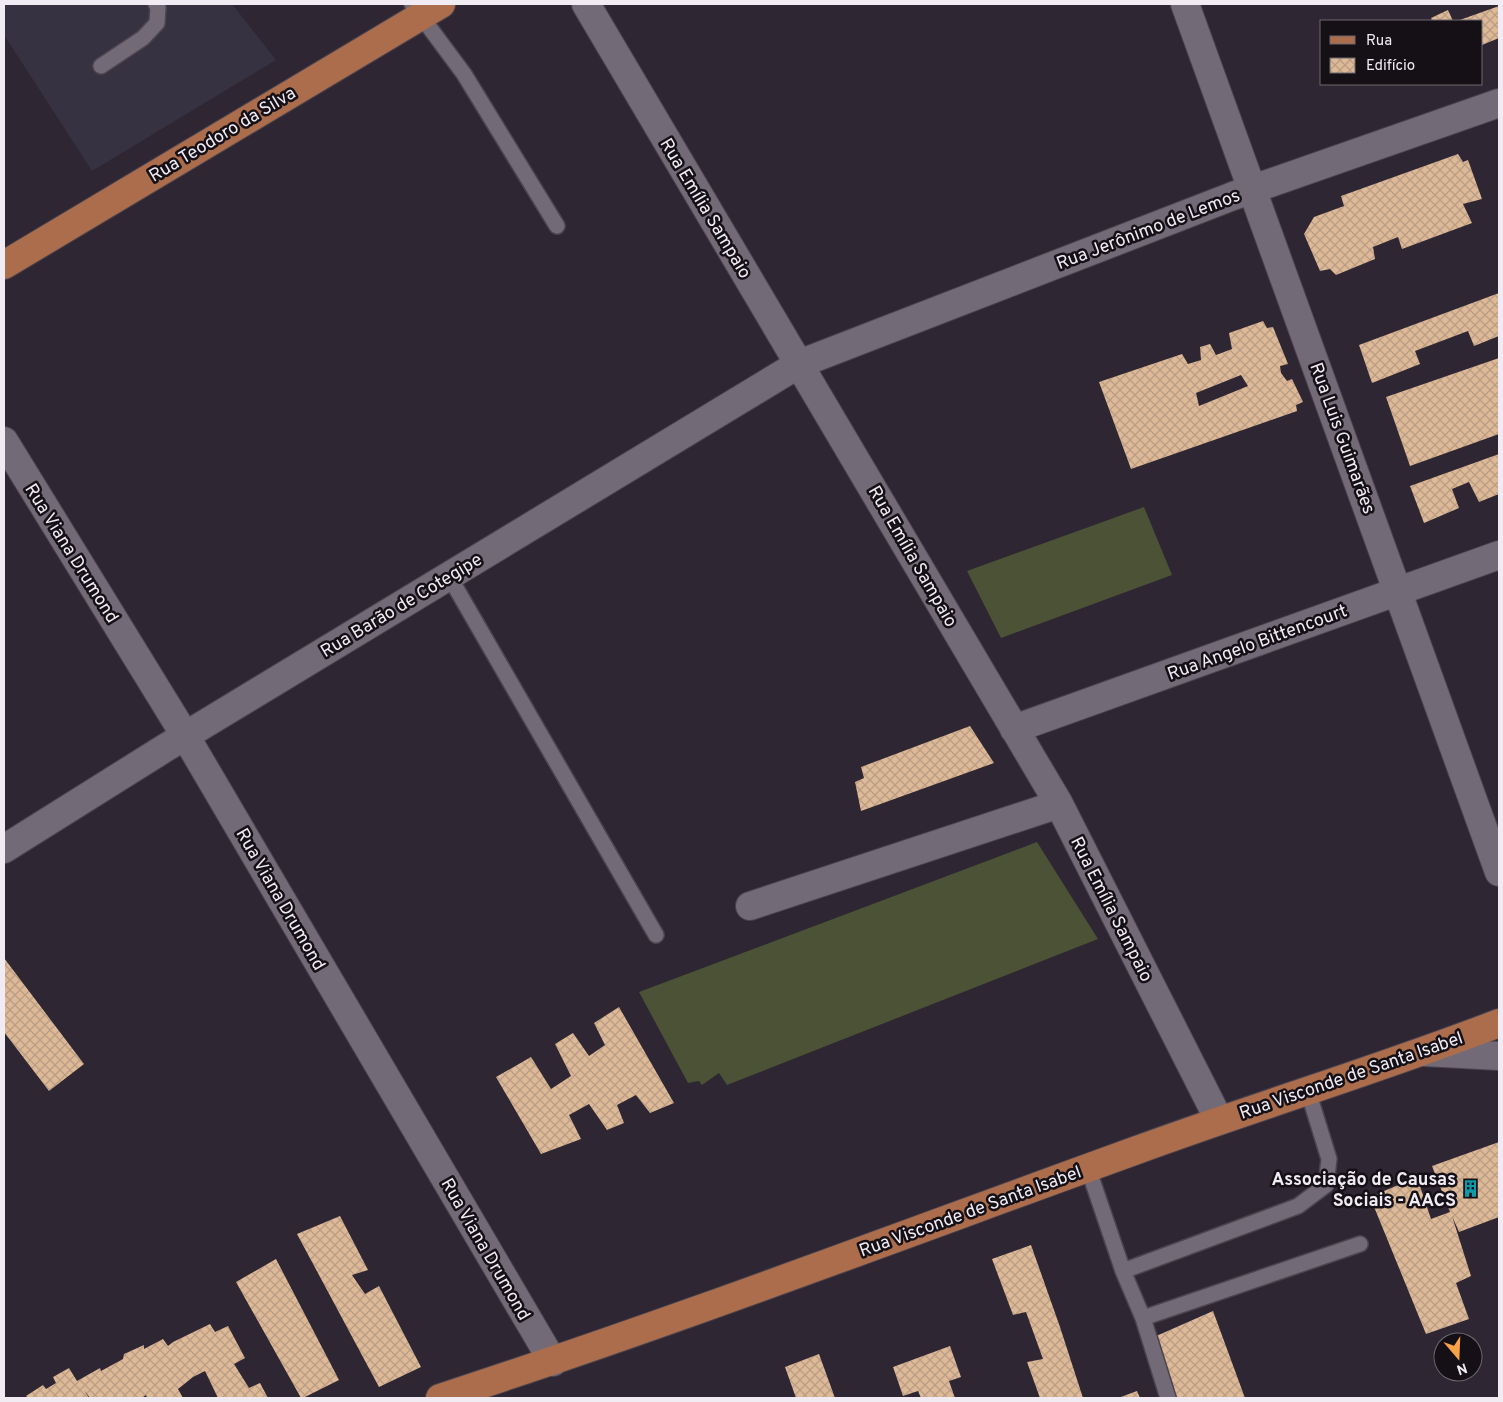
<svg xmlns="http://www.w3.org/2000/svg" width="1503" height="1402" font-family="Overpass,sans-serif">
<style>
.industrial{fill:#363242}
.grass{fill:#4b5235}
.building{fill:url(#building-cross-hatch);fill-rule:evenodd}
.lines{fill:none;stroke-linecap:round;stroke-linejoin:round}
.service-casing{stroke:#4b444e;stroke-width:18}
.minor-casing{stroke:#4b444e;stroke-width:30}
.secondary-casing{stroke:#4b444e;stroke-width:30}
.primary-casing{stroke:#4b444e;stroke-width:30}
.service{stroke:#736a78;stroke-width:15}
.minor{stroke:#736a78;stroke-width:28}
.secondary{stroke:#736a78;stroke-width:28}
.primary{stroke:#ab6d4c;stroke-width:28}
.labels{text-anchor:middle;stroke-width:5;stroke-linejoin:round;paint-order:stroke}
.street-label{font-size:18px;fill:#f1ebf4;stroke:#141016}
.poi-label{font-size:18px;font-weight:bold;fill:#f1ebf4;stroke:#141016;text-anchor:end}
</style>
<defs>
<pattern id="building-cross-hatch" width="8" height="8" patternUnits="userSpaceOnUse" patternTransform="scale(1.25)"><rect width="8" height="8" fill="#deb997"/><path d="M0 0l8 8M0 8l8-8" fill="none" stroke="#b89c84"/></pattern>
</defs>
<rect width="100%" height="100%" fill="#2e2632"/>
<path class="industrial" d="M4,4H232L276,60L92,171L4,35Z"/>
<path class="grass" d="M1144,507L1172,575L1001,638L967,571Z
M1037,842L1098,939L727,1085L719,1073L702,1085L699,1081L688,1083L639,992Z"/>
<path class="building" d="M1499,6V38L1482,45V21H1457Z
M1448,10L1453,21H1432L1431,18Z
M1458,154L1463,162L1468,160L1482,199L1463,204L1472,223L1402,249L1398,237L1373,247L1375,259L1336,275L1330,269L1320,271L1304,234L1314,217L1344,206L1341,196Z
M1499,293V336L1474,346L1468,331L1415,351L1420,364L1372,383L1359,345Z
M1263,321L1267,328L1273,327L1288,364L1280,366L1281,373L1287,381L1292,379L1303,402L1296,405L1297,411L1131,469L1099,382L1182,354L1188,364L1201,360L1200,347L1210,344L1216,355L1232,349L1229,333ZM1241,375L1248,386L1199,406L1196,393Z
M1499,358V434L1410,466L1386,397Z
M1499,454V494L1479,502L1469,482L1452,489L1459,508L1424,523L1410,486Z
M970,726L994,763L861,811L855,782L864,778L861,767Z
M4,958L84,1064L49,1091L4,1032Z
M619,1007L674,1103L650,1113L636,1095L617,1105L624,1123L607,1130L589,1104L569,1115L581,1139L541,1154L496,1077L531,1057L551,1089L571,1076L555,1044L573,1033L589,1056L605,1045L594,1023Z
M1499,1142V1217L1459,1232L1452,1216L1471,1276L1456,1283L1469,1319L1426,1334L1370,1197L1417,1177L1431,1219L1450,1212L1432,1166Z
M340,1216L368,1270L352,1275L365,1294L379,1286L421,1367L379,1387L297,1234Z
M1031,1245L1060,1327L1083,1398H1040L1027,1362L1043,1359L1026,1312L1013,1315L992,1259Z
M276,1259L339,1380L303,1398H301L236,1282Z
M1213,1311L1245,1398H1177L1154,1337Z
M210,1324L215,1332L228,1326L245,1358L234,1364L249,1388L260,1383L268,1398H218L205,1371L193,1377L178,1389L183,1398H147L146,1395L142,1398H90L84,1390L89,1398H28L26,1396L43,1385L46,1389L56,1383L53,1377L69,1368L77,1381L100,1368L101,1371L123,1359L124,1354L144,1345V1349L163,1339L168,1346L173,1342Z
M950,1346L961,1377L949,1381L955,1398H921L918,1391L903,1396L893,1367Z
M819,1354L835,1398H796L785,1367Z
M1137,1391L1140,1398H1118Z"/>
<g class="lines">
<defs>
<path id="service" d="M412,4L464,74L557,226
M101,66L143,38L157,23L158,7L156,4
M449,576L656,935
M1088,1168L1123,1271L1143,1318L1168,1398
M1123,1271L1298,1206L1326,1185L1329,1159L1308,1091
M1143,1318L1360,1244"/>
<path id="minor" d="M586,4L1059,804L1219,1120
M1185,4L1499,872
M4,441L186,737L553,1362
M1014,729L1499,555
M4,849L165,748L799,364L1233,196L1499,103
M750,906L1059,804"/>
<path id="secondary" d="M1424,1052L1499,1056"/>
<path id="primary" d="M4,265L441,4
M440,1398C674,1322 905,1234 1137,1150C1257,1106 1380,1069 1499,1023"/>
</defs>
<use href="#service" class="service-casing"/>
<use href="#minor" class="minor-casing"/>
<use href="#secondary" class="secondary-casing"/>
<use href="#primary" class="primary-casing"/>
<use href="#service" class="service"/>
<use href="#minor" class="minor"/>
<use href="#secondary" class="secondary"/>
<use href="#primary" class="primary"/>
</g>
<defs>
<symbol id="building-bare" viewBox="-9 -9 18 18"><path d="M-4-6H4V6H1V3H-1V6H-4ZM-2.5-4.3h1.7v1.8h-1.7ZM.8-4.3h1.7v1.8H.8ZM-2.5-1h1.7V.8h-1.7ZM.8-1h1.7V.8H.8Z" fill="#0f9aa8" stroke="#141016" stroke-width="2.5" paint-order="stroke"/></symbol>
</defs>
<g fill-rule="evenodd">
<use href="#building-bare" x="1458" y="1176" width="25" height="25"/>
</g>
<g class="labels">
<g class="street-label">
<text transform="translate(222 134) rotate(-31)" y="6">Rua Teodoro da Silva</text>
<text transform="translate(706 208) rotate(59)" y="6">Rua Emília Sampaio</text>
<text transform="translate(1148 229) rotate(-21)" y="6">Rua Jerônimo de Lemos</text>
<text transform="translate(1343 438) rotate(70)" y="6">Rua Luis Guimarães</text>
<text transform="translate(72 553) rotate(58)" y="6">Rua Viana Drumond</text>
<text transform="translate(913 556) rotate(60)" y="6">Rua Emília Sampaio</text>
<text transform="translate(401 605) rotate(-31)" y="6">Rua Barão de Cotegipe</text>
<text transform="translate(1257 642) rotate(-20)" y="6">Rua Angelo Bittencourt</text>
<text transform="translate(281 899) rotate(60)" y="6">Rua Viana Drumond</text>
<text transform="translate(1112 909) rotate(63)" y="6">Rua Emília Sampaio</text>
<text transform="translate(1351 1075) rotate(-19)" y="6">Rua Visconde de Santa Isabel</text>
<text transform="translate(970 1211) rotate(-20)" y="6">Rua Visconde de Santa Isabel</text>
<text transform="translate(486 1249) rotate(60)" y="6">Rua Viana Drumond</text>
</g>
<g class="poi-label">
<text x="1456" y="1185">Associação de Causas<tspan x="1456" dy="21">Sociais - AACS</tspan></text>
</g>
</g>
<rect width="1503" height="1402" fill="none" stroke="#f1ebf4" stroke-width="10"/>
<rect x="1320" y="20" width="162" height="65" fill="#141016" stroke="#6c686f"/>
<rect x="1330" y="36" width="25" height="8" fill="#ab6d4c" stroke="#6c686f"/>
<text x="1366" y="45" font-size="15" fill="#f1ebf4">Rua</text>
<rect x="1330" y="58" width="25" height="15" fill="url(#building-cross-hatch)" stroke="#6c686f"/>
<text x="1366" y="70" font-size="15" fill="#f1ebf4">Edifício</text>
<g transform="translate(1458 1357) rotate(161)"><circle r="24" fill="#141016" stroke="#6c686f"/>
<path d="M0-4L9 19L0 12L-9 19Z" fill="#f7a149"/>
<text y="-8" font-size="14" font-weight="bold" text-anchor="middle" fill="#f1ebf4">N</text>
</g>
</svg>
